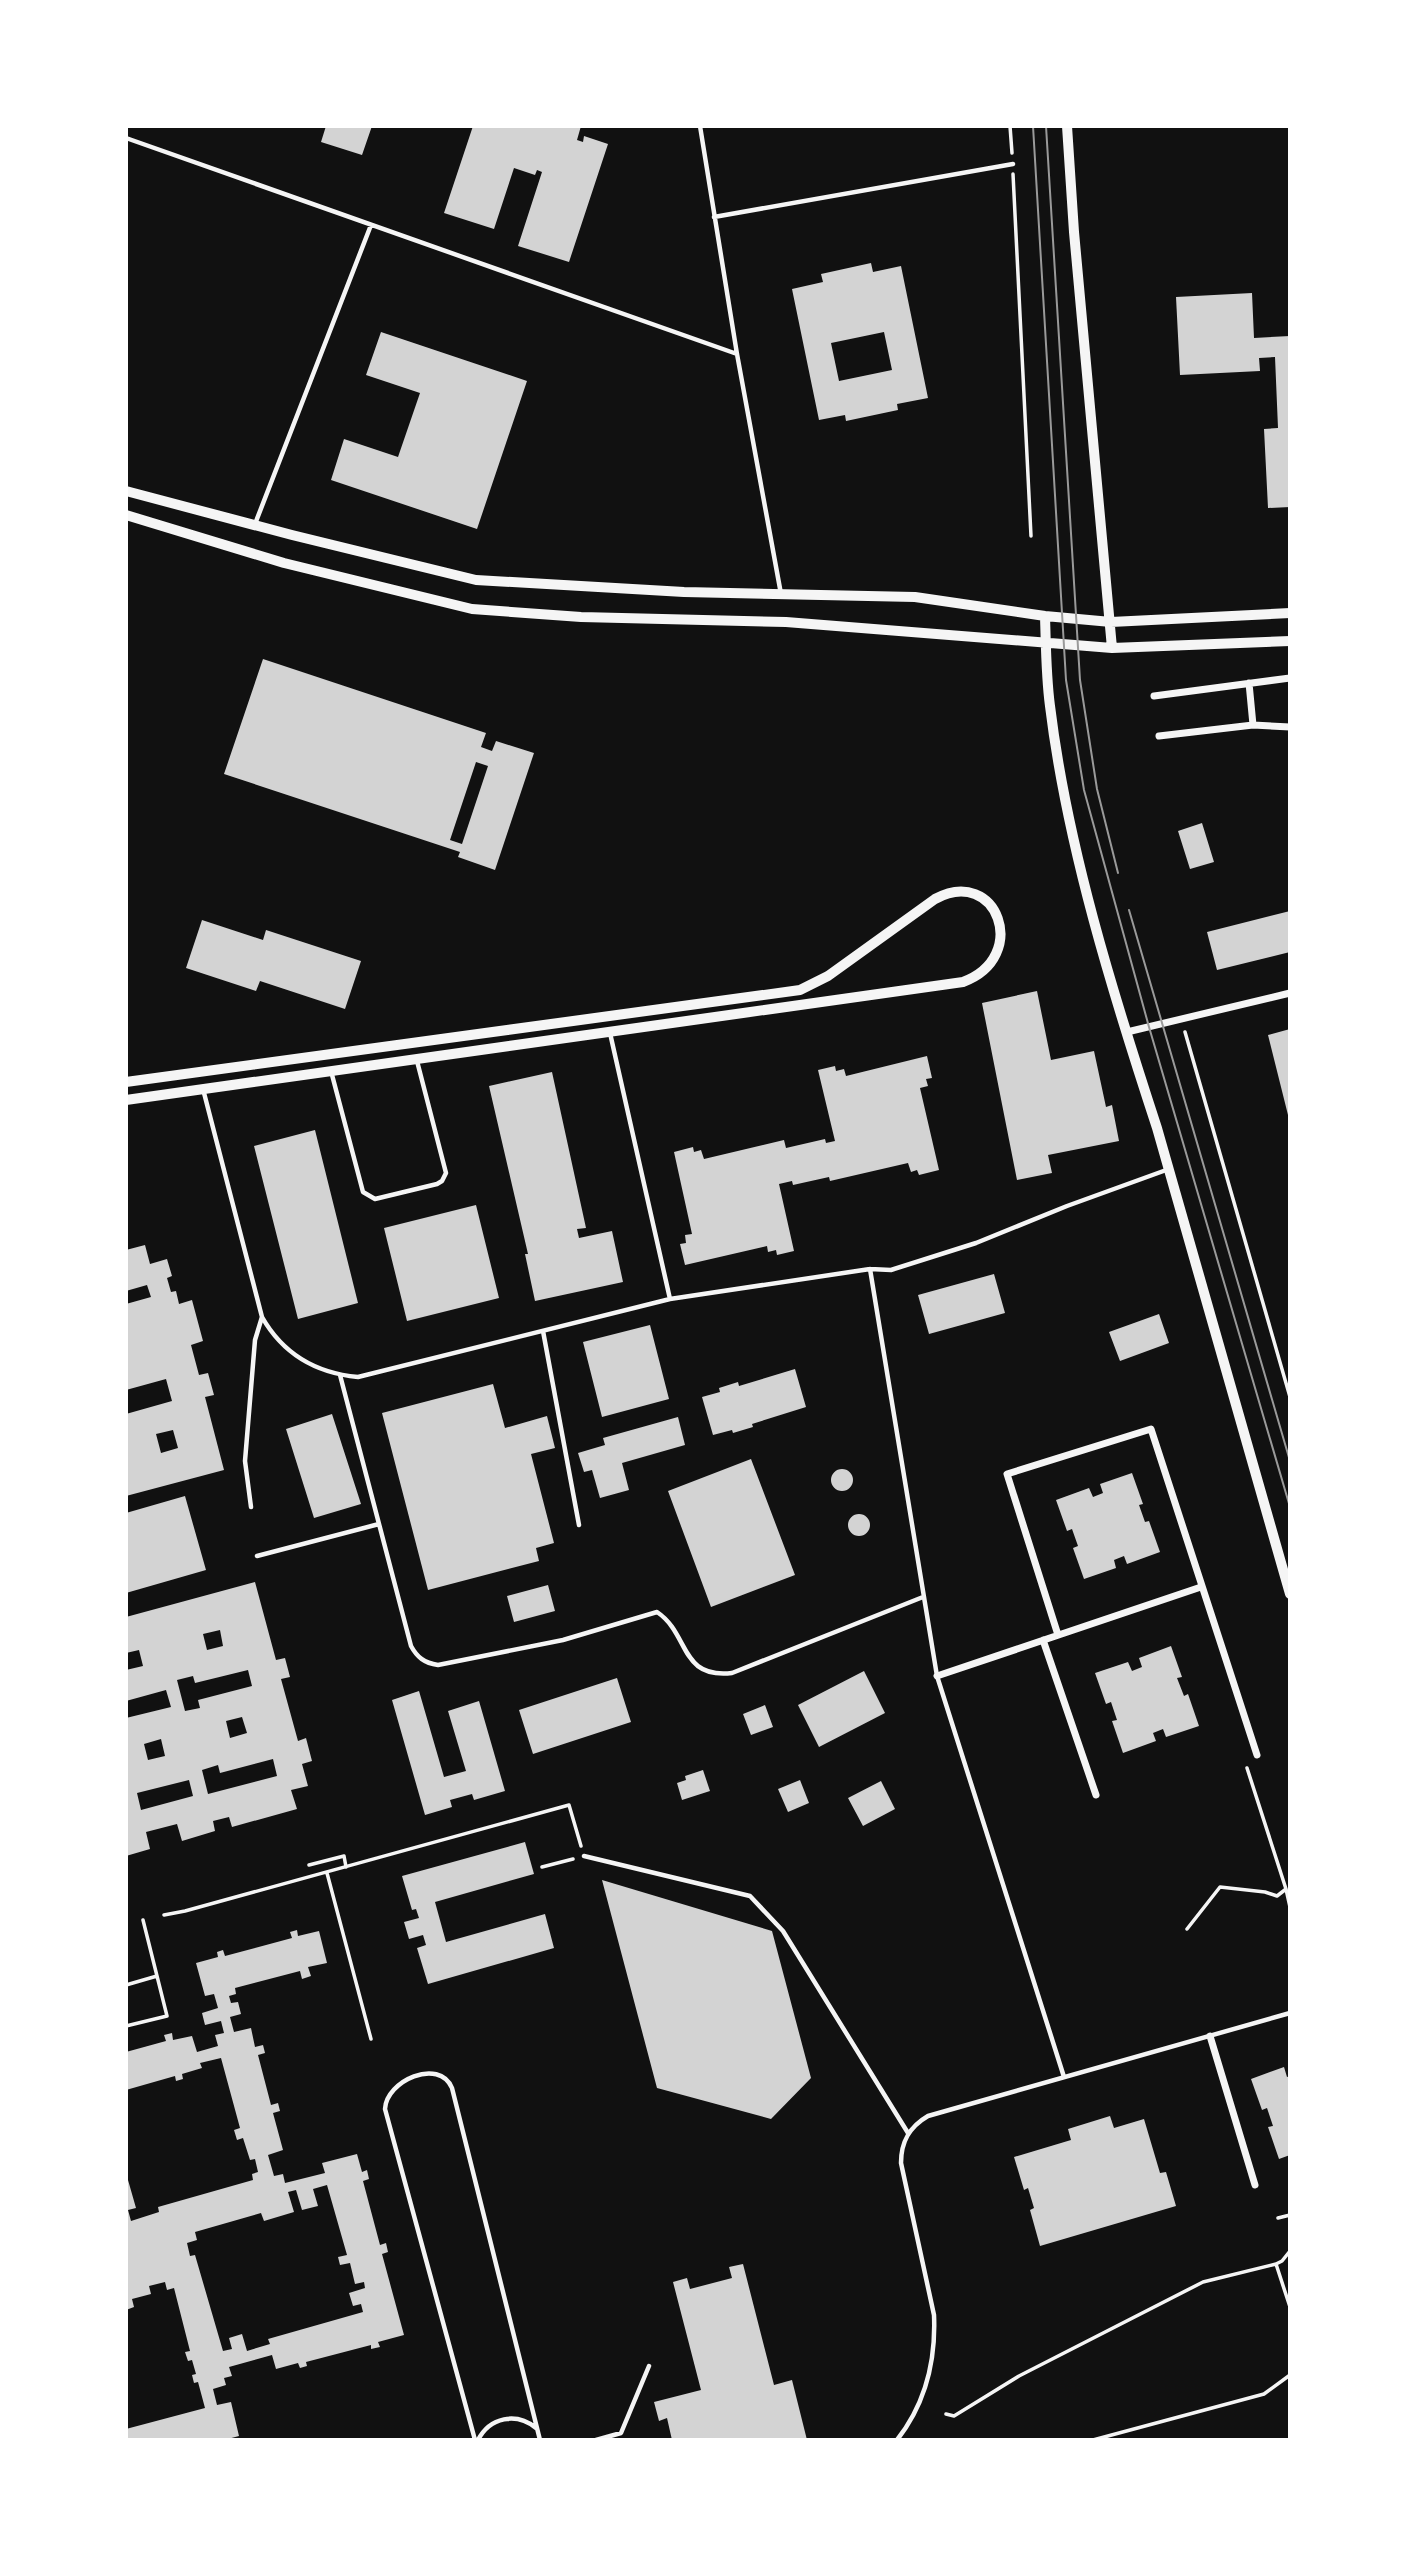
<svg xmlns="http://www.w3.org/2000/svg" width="1416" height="2566" font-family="'PT Sans',sans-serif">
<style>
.building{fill:#d3d3d3;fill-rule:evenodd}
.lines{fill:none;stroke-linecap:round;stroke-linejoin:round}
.path{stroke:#f5f5f5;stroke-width:3.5}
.service{stroke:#f5f5f5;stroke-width:4.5}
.minor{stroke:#f5f5f5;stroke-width:7}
.tertiary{stroke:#f5f5f5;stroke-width:10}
.tram{stroke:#9a9a9a;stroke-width:2}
</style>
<rect width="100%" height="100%" fill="#111"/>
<path class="building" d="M326,126H372L362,155L321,142Z
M473,126H581L577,140L583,142L584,136L608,144L569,262L518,246L542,172L537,170L535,175L514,168L494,229L444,213Z
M871,263L873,272L901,266L928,398L897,404L898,410L846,421L845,415L819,420L792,289L823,282L821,274ZM884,332L892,370L839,381L831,343Z
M1252,293L1254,338L1290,336V507L1268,508L1264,429L1278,428L1275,357L1259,358L1260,371L1180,375L1176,297Z
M381,332L527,381L477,529L331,480L344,439L398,457L420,393L366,375Z
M263,659L486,733L481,747L492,751L496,741L534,753L495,870L458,857L460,852L224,774ZM476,762L488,766L462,844L450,840Z
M1202,823L1214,862L1190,869L1178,831Z
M1290,911V952L1217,970L1207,932Z
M202,920L263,940L266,930L361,961L345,1009L260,981L256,991L186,968Z
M1037,991L1051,1060L1094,1051L1106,1107L1112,1105L1119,1141L1048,1155L1052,1173L1017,1180L982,1003Z
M1290,1029V1119H1289L1268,1035Z
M927,1056L932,1078L926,1079L928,1086L920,1088L939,1170L919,1175L917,1170L911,1172L908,1163L830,1181L829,1177L793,1185L792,1181L779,1184L794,1251L777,1255L776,1250L768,1252L767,1246L685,1265L680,1244L686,1243L685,1235L692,1234L674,1152L693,1147L694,1152L701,1150L704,1159L784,1140L786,1148L825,1139L826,1143L835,1141L818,1070L835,1066L836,1071L844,1069L846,1076Z
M552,1072L586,1228L577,1229L579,1238L612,1231L623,1282L535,1301L525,1254H528L489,1086Z
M315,1130L358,1303L298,1319L254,1146Z
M476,1205L499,1298L407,1321L384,1228Z
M145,1245L150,1264L167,1259L172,1276L167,1278L171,1292L176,1291L179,1304L192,1300L203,1341L191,1345L199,1375L208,1373L214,1395L205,1397L224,1470L126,1496V1414L172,1401L166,1379L126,1390V1304L151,1297L147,1285L126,1291V1250ZM173,1430L178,1448L161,1453L156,1434Z
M994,1274L1005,1313L929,1334L918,1295Z
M1159,1314L1169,1343L1120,1361L1109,1332Z
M650,1325L669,1399L602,1417L583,1342Z
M795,1369L806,1407L752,1424L753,1427L733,1433L732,1430L713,1435L702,1397L720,1392L719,1388L738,1382L739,1386Z
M493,1384L505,1428L547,1416L555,1448L531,1454L554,1543L536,1548L539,1561L428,1590L382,1413Z
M332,1414L361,1504L314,1518L286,1429Z
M678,1417L685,1445L622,1463L629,1490L600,1498L592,1470L584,1472L578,1453L605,1445L603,1438Z
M751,1459L795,1575L711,1607L668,1491Z
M831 1480a11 11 0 1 1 22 0a11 11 0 1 1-22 0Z
M1132,1473L1143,1504L1139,1505L1145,1522L1149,1521L1160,1552L1127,1564L1124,1556L1114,1560L1116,1568L1084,1579L1073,1548L1078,1546L1072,1529L1067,1531L1056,1500L1089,1488L1093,1497L1103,1493L1100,1484Z
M185,1496L206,1570L126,1593V1513Z
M848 1525a11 11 0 1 1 22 0a11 11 0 1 1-22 0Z
M255,1582L276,1660L285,1658L290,1677L281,1679L298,1741L306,1738L312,1761L302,1764L308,1786L291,1790L297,1809L232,1827L229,1817L213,1821L215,1831L182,1841L177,1824L146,1832L150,1849L126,1856V1718L171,1707L166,1690L126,1701V1670L143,1666L139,1650L126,1653V1617ZM220,1630L223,1646L207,1650L203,1634ZM248,1670L252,1686L198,1700L200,1708L185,1711L177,1680L193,1676L195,1683ZM242,1717L247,1733L230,1738L226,1721ZM161,1739L165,1756L148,1760L144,1744ZM273,1759L277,1776L208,1794L202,1770L218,1765L220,1773ZM189,1780L193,1796L141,1810L137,1793Z
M548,1585L555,1611L514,1622L507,1596Z
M1171,1646L1182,1677L1177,1678L1184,1696L1188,1694L1199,1726L1166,1737L1163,1729L1153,1733L1156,1741L1123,1753L1112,1721L1117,1720L1111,1702L1106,1704L1095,1673L1128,1662L1132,1671L1142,1667L1139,1658Z
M864,1671L885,1713L819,1747L798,1705Z
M617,1678L631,1722L533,1754L519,1710Z
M419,1691L444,1777L466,1771L448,1711L479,1701L505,1791L474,1800L472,1794L450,1800L452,1807L425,1815L392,1700Z
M765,1705L773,1727L751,1735L743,1714Z
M703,1770L710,1791L682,1800L677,1783L686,1780L685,1776Z
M800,1780L809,1803L788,1812L778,1789Z
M881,1781L895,1809L863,1826L848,1798Z
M525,1842L534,1874L435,1902L446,1942L545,1914L554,1948L428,1984L417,1948L426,1945L423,1935L409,1939L404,1922L419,1918L416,1909L412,1910L402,1876Z
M602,1880L772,1931L811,2078L771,2119L657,2088Z
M297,1930L298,1936L319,1931L327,1963L308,1967L311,1976L302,1979L300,1971L235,1988L236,1994L229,1996L231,2003L238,2002L241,2014L230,2017L234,2032L251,2028L255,2047L263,2045L265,2053L258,2055L271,2105L278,2103L280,2111L273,2113L283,2150L268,2155L274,2176L283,2174L285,2183L325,2173L322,2163L357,2154L362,2172L367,2170L369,2179L363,2181L380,2245L386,2243L388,2252L382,2254L404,2335L378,2342L380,2347L371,2349V2345L306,2362L307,2366L300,2368L298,2363L276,2369L272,2355L229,2367L232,2376L224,2378L226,2385L213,2389L217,2405L231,2402L239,2436L224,2440H126V2429L205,2408L198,2382L194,2383L192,2375L196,2374L192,2360L188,2361L185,2352L190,2351L174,2288L167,2290L165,2282L149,2286L151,2294L132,2299L134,2307L126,2310V2173L136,2208L128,2210L131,2221L159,2212L158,2207L253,2180L252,2174L258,2172L255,2159L250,2160L243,2138L237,2140L234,2130L240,2128L221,2058L200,2063L202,2068L182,2074L183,2079L176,2081L175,2076L126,2090V2052L166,2041L164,2035L172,2033L173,2040L192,2036L197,2052L218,2046L215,2035L224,2033L221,2021L205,2025L202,2013L218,2008L214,1994L205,1996L196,1963L218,1957L217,1952L223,1950L225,1956L292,1938L290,1932ZM327,2185L347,2255L338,2257L340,2265L350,2263L355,2284L364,2282L365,2288L349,2293L353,2306L361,2304L363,2312L268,2339L270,2344L247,2351L242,2334L229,2338L232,2349L223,2351L195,2255L190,2256L187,2243L197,2240L195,2232L261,2213L264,2221L294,2212L288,2192L296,2190L302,2210L318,2206L313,2189Z
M1284,2067L1287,2077L1290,2076V2155L1279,2159L1268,2127L1273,2126L1267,2108L1262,2110L1251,2079Z
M1110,2116L1114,2128L1144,2119L1160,2173L1166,2172L1176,2206L1040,2246L1030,2210L1034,2208L1028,2188L1024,2190L1014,2157L1071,2140L1068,2129Z
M743,2264L774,2385L792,2380L807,2440H672L667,2418L659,2421L654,2402L701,2390L673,2282L687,2278L690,2289L732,2278L729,2267Z"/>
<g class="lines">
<path class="path" d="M1010,126L1012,153
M1013,174L1031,536
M1185,1032L1290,1397
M1247,1768L1286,1889L1290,1907
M309,1865L344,1856L346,1867
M542,1867L573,1859
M327,1873L371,2039
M164,1915L185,1911L569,1805L581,1846
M1187,1929L1220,1887L1265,1892L1277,1896L1286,1889
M126,1985L157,1976
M126,2026L167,2016L143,1920
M1278,2218L1290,2215
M1276,2264L1290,2307
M946,2414L954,2416L1019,2376L1203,2282L1276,2264L1282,2261L1290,2251
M1093,2440L1264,2394L1290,2375"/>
<path class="service" d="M700,126L737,354L781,594
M126,138L737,354
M714,217L1013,164
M255,524L371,225
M610,1033L670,1299
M331,1071L363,1192L375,1199L437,1184L442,1181L446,1173L417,1061
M203,1089L262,1317C283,1354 315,1373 358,1377L670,1299L870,1269L891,1270L976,1243L1067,1206L1169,1169
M870,1269L937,1676L1064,2077
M543,1331L579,1525
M340,1375L411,1646C417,1657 424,1663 438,1665L563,1640L657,1612C690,1634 679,1679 732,1673L923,1597
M251,1507L245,1461L255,1340L262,1317
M257,1556L379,1524
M584,1856L750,1896L783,1931L908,2133
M475,2440L385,2109C386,2081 439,2057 452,2088L540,2440
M478,2440C490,2417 516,2412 536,2428
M596,2440L621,2433L649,2366
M897,2440C926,2403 936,2361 934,2315L901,2163C901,2142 909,2127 928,2116L1290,2013"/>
<path class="minor" d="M1249,683L1253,725
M1154,696L1290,678
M1159,736L1253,725L1290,727
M1127,1032L1290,993
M1058,1635L1007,1474L1151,1429L1257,1755
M1043,1640L1096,1795
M937,1676L1201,1587
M1210,2036L1255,2185"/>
<path class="tertiary" d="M1067,126L1074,232L1112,648
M126,491L292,535L476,580L684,592L915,597L1045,616L1111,622L1290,613
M126,515L284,563L472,609L581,617L786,622L1112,648L1290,641
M1045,616C1046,646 1046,676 1050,706C1067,846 1113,994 1157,1128L1290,1594
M126,1082L800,990L828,976L935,899C997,865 1031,957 963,982L126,1100"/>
<path class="tram" d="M1033,126L1066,680L1084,790L1149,1027L1290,1507
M1046,126L1080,680L1097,789L1118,873
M1129,910L1290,1461"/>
</g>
<rect width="1416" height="2566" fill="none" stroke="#ffffff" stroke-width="256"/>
</svg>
